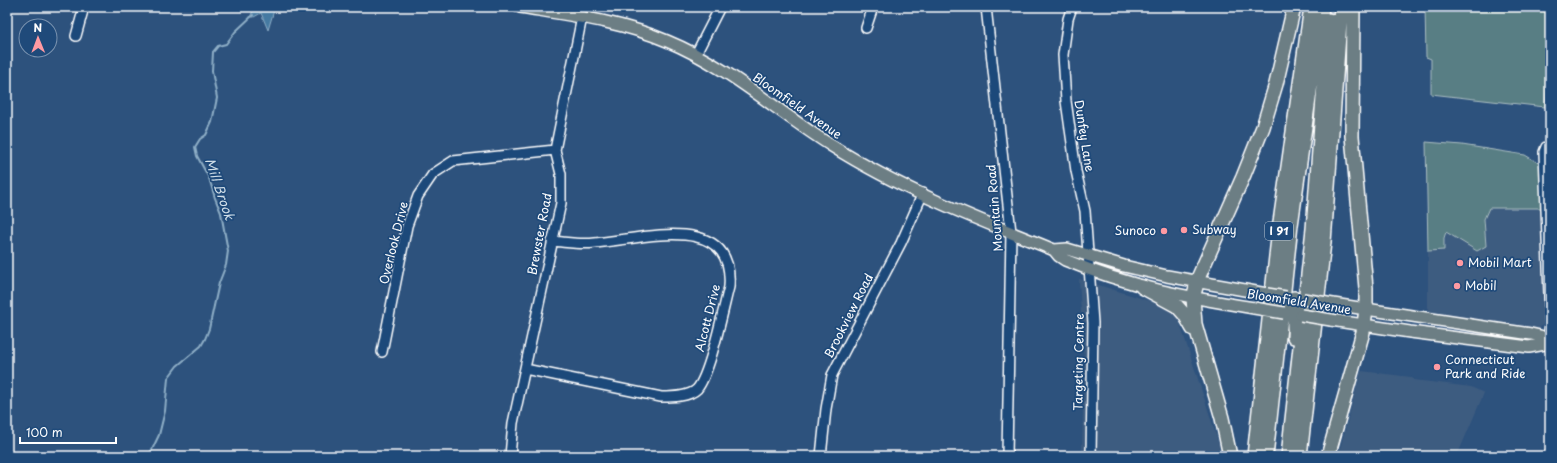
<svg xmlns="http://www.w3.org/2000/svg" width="1557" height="463" font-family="'Playpen Sans',sans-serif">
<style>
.built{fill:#3e5c80}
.green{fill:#587e84;stroke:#acbec2}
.water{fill:#457aa2;stroke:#8fafc7}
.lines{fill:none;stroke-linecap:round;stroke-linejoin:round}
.stream{stroke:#8fafc7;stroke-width:2}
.minor-casing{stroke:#fff;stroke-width:12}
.major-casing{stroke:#fff;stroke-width:14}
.highway-casing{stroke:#fff;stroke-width:16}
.minor{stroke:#1f4a7a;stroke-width:9}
.major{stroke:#6c7e84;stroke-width:11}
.highway{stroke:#6c7e84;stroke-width:13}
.major-bridge-casing{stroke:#fff;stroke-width:14;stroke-linecap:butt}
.major-bridge{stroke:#6c7e84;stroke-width:11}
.poi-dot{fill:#ff9aa2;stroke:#1f4a7a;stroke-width:1.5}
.labels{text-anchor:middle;stroke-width:3.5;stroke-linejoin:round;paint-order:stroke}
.shield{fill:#1f4a7a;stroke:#bcc9d7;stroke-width:1}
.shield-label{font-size:11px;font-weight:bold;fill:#fff}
.street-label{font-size:12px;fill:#fff;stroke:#1f4a7a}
.poi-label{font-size:12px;fill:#fff;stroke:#1f4a7a;text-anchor:start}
.water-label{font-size:13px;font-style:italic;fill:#d0dee8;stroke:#1f4a7a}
</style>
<rect width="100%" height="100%" fill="#2d527d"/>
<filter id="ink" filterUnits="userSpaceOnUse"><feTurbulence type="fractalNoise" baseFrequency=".025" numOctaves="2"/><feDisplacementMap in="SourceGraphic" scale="8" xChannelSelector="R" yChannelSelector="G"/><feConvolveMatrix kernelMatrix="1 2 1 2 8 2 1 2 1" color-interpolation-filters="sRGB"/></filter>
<g filter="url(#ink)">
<path class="built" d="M1488,208H1541L1545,322L1539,329L1431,314L1428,309V251L1444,250L1446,232L1486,245L1484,219Z
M1079,279L1166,306L1178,318L1223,456H1082L1084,359Z
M1361,371L1411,377L1414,380L1471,387L1484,393L1457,456H1338Z"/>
<path class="green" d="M1425,7L1443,9L1444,7H1547L1548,68L1545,107L1431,94V59L1426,57Z
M1426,142L1462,145L1525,155L1540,164L1541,208H1489L1484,219L1486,246L1477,251L1446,232L1444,238V250L1428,251Z"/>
<path class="water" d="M255,7H275L268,30L261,13L254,17H250Z"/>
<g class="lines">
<path class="stream" d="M149,456L159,435L165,411L168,378L177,366L201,346L205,339L209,329L219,283L226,265L228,251L221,213L215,198L209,178L197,156L195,147L200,139L206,135L212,122L217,98L212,71L213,52L218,46L226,44L235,32L253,15"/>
<defs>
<path id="minor" d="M986,7L1011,232L1007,456
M1072,7L1068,19L1063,55L1066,101L1076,171L1085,211L1093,323L1091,456
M866,28L873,7
M76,36L84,7
M696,54L720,7
M1546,147L1544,152L1550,324L1548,342
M382,352L407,226L418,196L433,174L453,161L555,150
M525,369L661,397C672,397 689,397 697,389C710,374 723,310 729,287C735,209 639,240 595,243C580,245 566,242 552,241
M510,456L513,423L561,203V174L555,150L582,17
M821,456L826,409L832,375L901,243L923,193"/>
<path id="major" d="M520,7C569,15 620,21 667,41C728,66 776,111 832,146C897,187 971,217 1042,245L1054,250L1067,249L1124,266L1167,276L1267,294
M1054,250L1059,256L1065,260C1130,287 1186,297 1254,308
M1333,304L1531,334L1540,336L1548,342
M1331,320L1410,332L1529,347L1550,343"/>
<path id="highway" d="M1142,287L1177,306L1185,315L1193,329
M1294,337C1295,323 1292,312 1294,298
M1230,456L1222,418L1195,324L1193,298L1199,276L1243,177L1263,127L1276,84L1294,7
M1254,456L1279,229L1311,7
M1266,456L1291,225L1322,7
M1288,456L1313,229L1329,20
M1300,456L1324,242L1341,7
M1328,456L1363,332L1366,309V288L1352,136L1353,7"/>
</defs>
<use href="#minor" class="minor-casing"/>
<use href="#major" class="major-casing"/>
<use href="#highway" class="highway-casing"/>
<use href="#minor" class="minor"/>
<use href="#major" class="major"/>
<use href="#highway" class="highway"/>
<defs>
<path id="major-bridge" d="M1267,294L1286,297
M1303,299L1333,304
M1254,308L1284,313
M1301,315L1331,320"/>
</defs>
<use href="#major-bridge" class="major-bridge-casing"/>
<use href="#major-bridge" class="major-bridge"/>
</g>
</g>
<g class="poi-dot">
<circle cx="1184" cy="230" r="4"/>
<circle cx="1164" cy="231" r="4"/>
<circle cx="1460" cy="263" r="4"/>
<circle cx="1457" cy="286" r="4"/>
<circle cx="1437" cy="367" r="4"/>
</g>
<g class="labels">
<rect class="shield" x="1265" y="222" width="28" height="18" rx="3"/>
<g class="shield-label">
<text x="1279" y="235">I 91</text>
</g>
<g class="street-label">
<text transform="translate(797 106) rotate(35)" y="4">Bloomfield Avenue</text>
<text transform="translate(1084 136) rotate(81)" y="4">Dunfey Lane</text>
<text transform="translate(995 208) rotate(-95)" y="4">Mountain Road</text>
<text transform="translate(540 234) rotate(-79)" y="4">Brewster Road</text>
<text transform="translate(394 243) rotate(-76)" y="4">Overlook Drive</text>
<text transform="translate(1299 302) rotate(9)" y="4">Bloomfield Avenue</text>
<text transform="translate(849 316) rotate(-63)" y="4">Brookview Road</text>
<text transform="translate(708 318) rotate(-76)" y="4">Alcott Drive</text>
<text transform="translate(1079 362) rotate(-89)" y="4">Targeting Centre</text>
</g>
<g class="poi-label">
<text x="1192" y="234">Subway</text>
<text x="1156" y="235" text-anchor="end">Sunoco</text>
<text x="1468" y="267">Mobil Mart</text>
<text x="1465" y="290">Mobil</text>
<text x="1445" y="364">Connecticut<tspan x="1445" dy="14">Park and Ride</tspan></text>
</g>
<g class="water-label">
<text transform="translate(220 189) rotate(71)" y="5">Mill Brook</text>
</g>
</g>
<rect width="1557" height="463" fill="none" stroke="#1f4a7a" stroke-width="24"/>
<rect x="12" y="12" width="1533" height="439" fill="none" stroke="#fff" stroke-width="1.5" filter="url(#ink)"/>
<g transform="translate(38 38) rotate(359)"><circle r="19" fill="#1f4a7a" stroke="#7992af"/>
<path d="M0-3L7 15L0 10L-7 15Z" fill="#ff9aa2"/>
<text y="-6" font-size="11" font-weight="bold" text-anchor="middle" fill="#ffffff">N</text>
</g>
<path d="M20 437v6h96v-6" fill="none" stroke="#ffffff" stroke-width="2"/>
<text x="26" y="437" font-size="12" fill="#ffffff" stroke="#1f4a7a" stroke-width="3" paint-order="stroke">100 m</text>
</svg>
